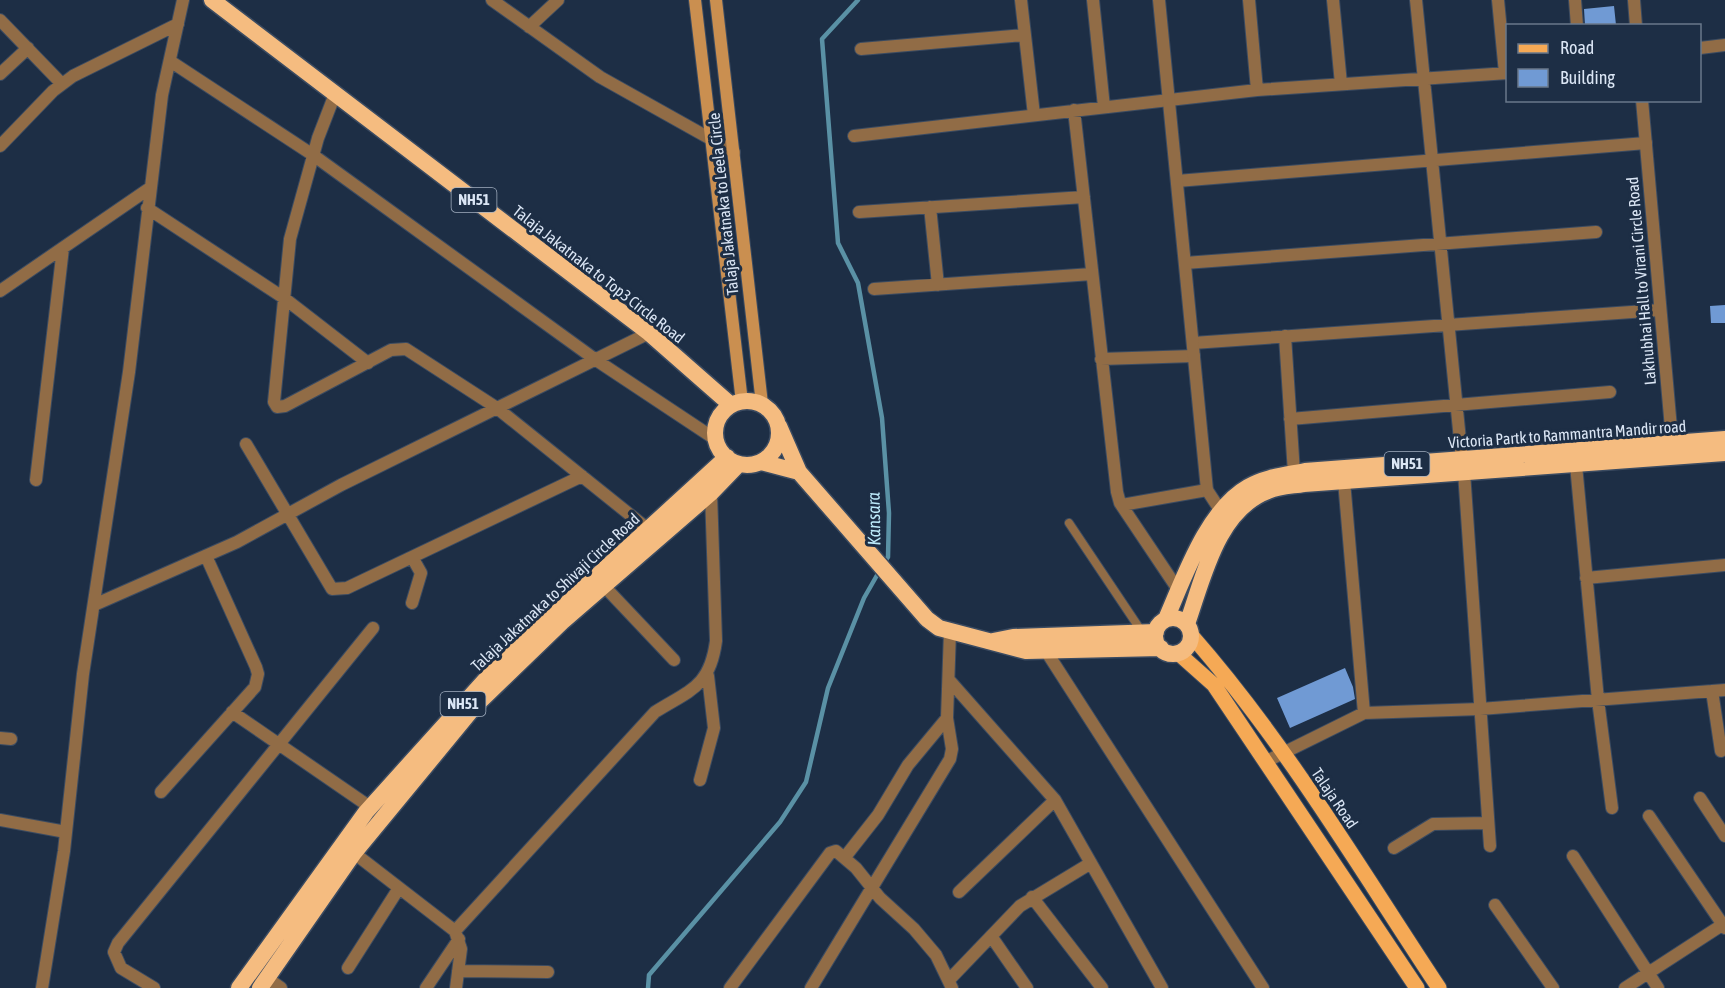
<svg xmlns="http://www.w3.org/2000/svg" width="1725" height="988" font-family="'Asap Condensed',sans-serif">
<style>
.lines{fill:none;stroke-linecap:round;stroke-linejoin:round}
.stream{stroke:#5a91a5;stroke-width:4.5}
.building{fill:#709ad4}
.service-casing{stroke:#3b4b61;stroke-width:10}
.minor-casing{stroke:#3b4b61;stroke-width:14}
.tertiary-casing{stroke:#3b4b61;stroke-width:14}
.secondary-casing{stroke:#3b4b61;stroke-width:14}
.primary-casing{stroke:#3b4b61;stroke-width:17}
.trunk-casing{stroke:#3b4b61;stroke-width:19}
.service{stroke:#916c46;stroke-width:8}
.minor{stroke:#916c46;stroke-width:12}
.tertiary{stroke:#916c46;stroke-width:12}
.secondary{stroke:#ca8f50;stroke-width:12}
.primary{stroke:#f5a955;stroke-width:15}
.trunk{stroke:#f5bc80;stroke-width:16}
.labels{text-anchor:middle;stroke-width:6;stroke-linejoin:round;paint-order:stroke}
.shield{fill:#1d2e45;stroke:#a2afc0;stroke-width:1.5}
.shield-label{font-size:15px;font-weight:bold;fill:#dbe6f5}
.street-label{font-size:16px;fill:#dbe6f5;stroke:#1d2e45}
.water-label{font-size:18px;font-style:italic;fill:#bdeafa;stroke:#1d2e45}
</style>
<rect width="100%" height="100%" fill="#1d2e45"/>
<g class="lines">
<path class="stream" d="M858,0L822,39L838,243L858,283L882,418L889,513L888,557L884,563
M648,988L649,975L780,822L806,782L828,688L864,598L880,570"/>
</g>
<path class="building" d="M1614,6L1616,25L1585,26L1584,9Z
M1725,305V323H1711L1710,306Z
M1345,668L1353,687L1355,699L1290,728L1277,698Z"/>
<g class="lines">
<defs>
<path id="service" d="M1069,523L1142,632"/>
<path id="minor" d="M492,0L600,77L734,152
M1021,0L1034,115
M1093,0L1104,107
M1249,0L1257,90
M1333,0L1341,84
M1416,0L1462,460
M1498,0L1505,73
M1575,0L1577,26
M0,20L62,84
M529,27L558,0
M1700,48L1725,45
M861,49L1025,35
M170,61L313,155L596,360L715,439
M0,74L28,48
M335,94L318,138L290,239L274,402L277,407L285,406L391,350L406,349L497,408L649,530
M1074,110L1117,492L1120,503L1179,591
M854,136L1257,90L1508,73
M0,146L53,91L73,76L178,24
M1177,181L1646,143
M930,207L938,285
M147,208L284,298L368,363
M859,212L1084,197
M1185,263L1596,232
M874,289L1092,274
M0,291L150,188
M1285,336L1294,473
M1193,343L1660,310
M1101,359L1194,356
M1290,419L1610,392
M246,444L332,589L347,588L582,476
M1576,465L1598,700L1612,808
M1464,472L1490,846
M36,480L63,248
M1344,481L1364,713L1480,709L1725,690
M1122,505L1207,490
M412,557L421,573L412,603
M1586,578L1725,565
M604,586L674,660
M94,605L237,542L341,485L649,333
M1046,651L1263,988
M949,680L1055,800L1162,988
M1712,691L1721,751
M232,712L370,807
M0,738L11,739
M1265,762L1364,713
M700,780L714,728L708,676
M161,792L255,687L258,674L256,667L206,556
M1700,798L1725,836
M1649,816L1725,928
M0,820L66,832
M1394,848L1433,824L1488,823
M354,853L455,931L461,949L456,988
M1573,856L1658,988
M845,857L878,815L908,765L947,718L950,631
M959,892L1055,800
M1032,897L1102,988
M1495,905L1553,988
M455,931L655,712C690,690 710,687 716,641L711,493
M991,936L1027,988
M348,968L399,888
M458,971L548,972
M267,978L281,988
M949,980L1020,906L1091,863
M42,988L64,851L83,674L129,372L162,95L183,0
M154,988L121,968L114,952L118,943L373,628
M426,988L459,939
M730,988L830,853L836,851L856,868L880,898L914,929L936,955L952,988
M811,988L950,759L952,749L947,718
M1625,988L1725,923"/>
<path id="tertiary" d="M1159,0L1207,490L1224,516
M1634,0L1636,26
M1642,100L1673,451"/>
<path id="secondary" d="M695,0L742,402
M716,0L762,404"/>
<path id="primary" d="M1191,635C1286,743 1360,869 1439,988
M1178,653L1214,685L1417,988"/>
<path id="trunk" d="M212,0L649,333L731,405
M715 433a32 32 0 1 1 64 0a32 32 0 1 1-64 0Z
M779,426L799,472L927,619L939,628L1026,651L1161,648
M761,462L799,472
M1155 636a18 18 0 1 1 36 0a18 18 0 1 1-36 0Z
M1166,619C1184,578 1207,510 1248,487C1265,477 1285,475 1305,471L1725,439
M1187,624C1203,579 1217,510 1268,491C1279,486 1292,486 1304,484L1725,453
M993,641L1013,637L1156,632
M239,988L366,812L495,669L727,457
M260,988L354,853L475,706L562,622L711,493L738,465"/>
</defs>
<use href="#service" class="service-casing"/>
<use href="#minor" class="minor-casing"/>
<use href="#tertiary" class="tertiary-casing"/>
<use href="#secondary" class="secondary-casing"/>
<use href="#primary" class="primary-casing"/>
<use href="#trunk" class="trunk-casing"/>
<use href="#service" class="service"/>
<use href="#minor" class="minor"/>
<use href="#tertiary" class="tertiary"/>
<use href="#secondary" class="secondary"/>
<use href="#primary" class="primary"/>
<use href="#trunk" class="trunk"/>
</g>
<g class="labels">
<g class="shield">
<rect x="451.5" y="188" width="45" height="24" rx="4.5"/>
<rect x="1384.5" y="452" width="45" height="24" rx="4.5"/>
<rect x="440.5" y="692" width="45" height="24" rx="4.5"/>
</g>
<g class="shield-label">
<text x="474" y="205">NH51</text>
<text x="1407" y="469">NH51</text>
<text x="463" y="709">NH51</text>
</g>
<g class="street-label">
<text transform="translate(723 204) rotate(-96)" y="6">Talaja Jakatnaka to Leela Circle</text>
<text transform="translate(599 274) rotate(38)" y="6">Talaja Jakatnaka to Top3 Circle Road</text>
<text transform="translate(1641 281) rotate(-95)" y="6">Lakhubhai Hall to Virani Circle Road</text>
<text transform="translate(1567 434) rotate(-4)" y="6">Victoria Partk to Rammantra Mandir road</text>
<text transform="translate(555 592) rotate(-43)" y="6">Talaja Jakatnaka to Shivaji Circle Road</text>
<text transform="translate(1335 798) rotate(56)" y="6">Talaja Road</text>
</g>
<g class="water-label">
<text transform="translate(874 519) rotate(-91)" y="6">Kansara</text>
</g>
</g>
<rect x="1506" y="24" width="195" height="78" fill="#1d2e45" stroke="#69788b" stroke-width="1.5"/>
<rect x="1518" y="44" width="30" height="9" fill="#f5a955" stroke="#69788b" stroke-width="1.5"/>
<text x="1560" y="54" font-size="18" fill="#dbe6f5">Road</text>
<rect x="1518" y="69" width="30" height="18" fill="#709ad4" stroke="#69788b" stroke-width="1.5"/>
<text x="1560" y="84" font-size="18" fill="#dbe6f5">Building</text>
</svg>
